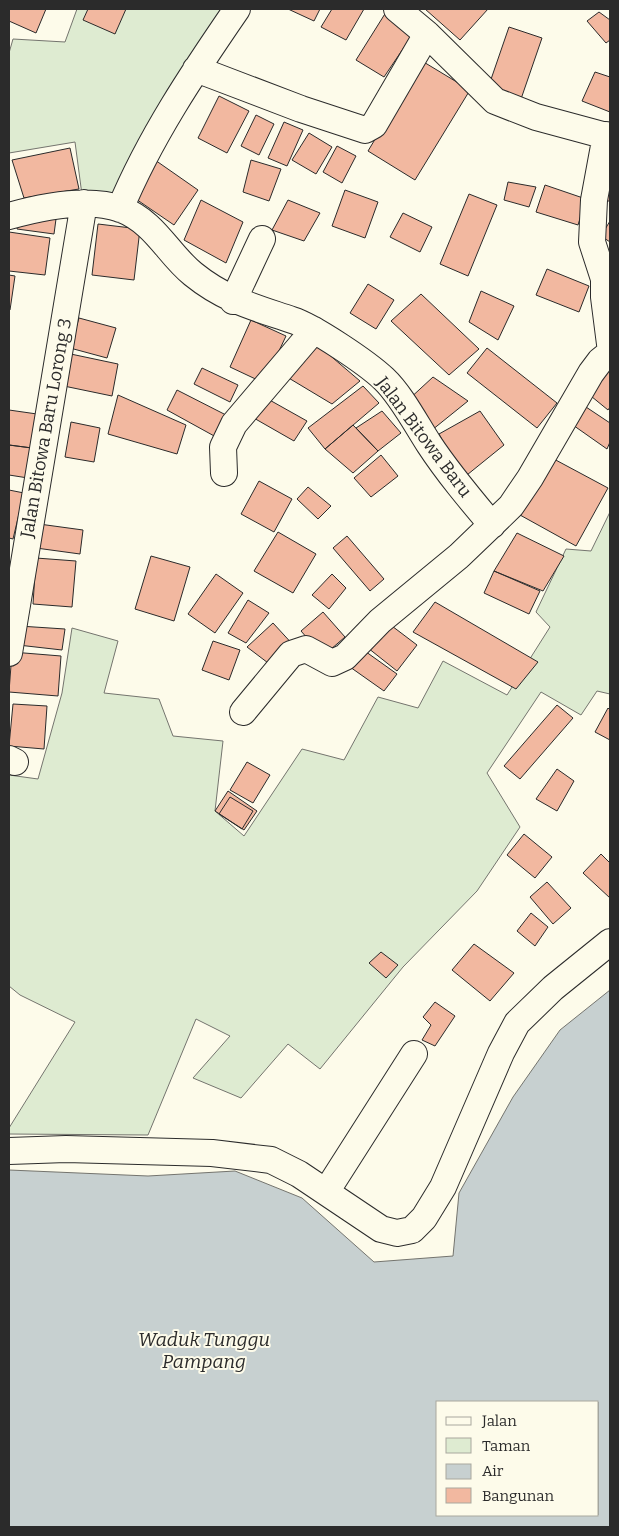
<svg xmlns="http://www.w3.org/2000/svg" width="619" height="1536" font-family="Bitter,serif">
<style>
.green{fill:#deebd1;stroke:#74746e}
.water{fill:#c7d0d0;stroke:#74746e;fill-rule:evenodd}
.building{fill:#f2b8a0;stroke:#2b2b2b}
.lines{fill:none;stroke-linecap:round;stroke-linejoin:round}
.minor-casing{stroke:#2b2b2b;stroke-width:28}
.minor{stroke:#fdfbea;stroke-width:26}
.labels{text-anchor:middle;stroke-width:4;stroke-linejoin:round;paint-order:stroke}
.street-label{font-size:18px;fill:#2b2b2b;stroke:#fdfbea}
.water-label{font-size:19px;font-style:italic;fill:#2b2b2b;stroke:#fdfbea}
</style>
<rect width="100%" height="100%" fill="#fdfbea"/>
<path class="green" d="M77,9H226L115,197L82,195L75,142L9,153V53L13,39L65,42Z
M610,512V694L597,691L581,715L541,692L487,773L520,827L477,891L403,967L320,1069L288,1044L241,1098L193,1078L230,1036L196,1019L148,1135L9,1134V1128L75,1022L20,995L9,986V775L38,779L62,693L72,628L118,641L104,693L159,699L173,736L223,741L215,811L244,836L302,749L344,760L378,697L418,708L443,661L507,695L550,627L536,612L566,549L591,551Z"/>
<path class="water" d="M610,990V1527H9V1170L148,1176L235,1171L302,1198L374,1262L453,1256L459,1193L513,1097L560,1030ZM438,1402H598V1515H438Z"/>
<path class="building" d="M9,9H46L36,33L9,21Z
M88,9H126L115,34L83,20Z
M288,9H320L314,21Z
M332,9H364L346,40L321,27Z
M388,9L415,31L384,77L356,60Z
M425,9H488L460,40Z
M599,12L610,20V40L606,43L587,21Z
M509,27L542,38L521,99L488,88Z
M422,61L470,90L415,180L368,151Z
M595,72L610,77V112L582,101Z
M219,96L249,111L227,153L198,138Z
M256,115L274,124L259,155L241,146Z
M284,122L303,130L287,166L268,158Z
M309,133L332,147L316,174L292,160Z
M337,146L356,156L342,183L323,172Z
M70,148L79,189L24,198L12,160Z
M155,160L198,190L174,225L130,195Z
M251,160L281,169L269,201L243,192Z
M508,182L536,187L529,207L504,200Z
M610,182V201H606Z
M545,185L586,199L578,225L536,212Z
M345,190L378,202L365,238L332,226Z
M469,194L497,205L468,276L440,264Z
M201,200L243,222L226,263L184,240Z
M288,200L320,213L304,241L272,230Z
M403,213L432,227L420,252L390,237Z
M19,215L56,219L54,234L17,229Z
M610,221V242L601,236Z
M98,224L140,229L134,280L92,275Z
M9,232L50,238L45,275L9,271Z
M547,269L589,286L579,312L536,295Z
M9,275L15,276L10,310H9Z
M368,284L394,300L376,329L350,313Z
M481,291L514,306L498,340L469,322Z
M421,294L479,349L449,375L391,321Z
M79,318L116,328L107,358L70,348Z
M251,320L286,336L264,383L230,367Z
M313,341L360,381L332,404L287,377Z
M487,348L557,403L537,428L467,373Z
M66,353L118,364L112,396L59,385Z
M610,363V407L608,410L586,392Z
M202,368L238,385L230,402L194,384Z
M433,377L468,401L432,430L407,401Z
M363,386L379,403L325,449L308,428Z
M177,390L226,415L216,437L167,410Z
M118,395L186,425L177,454L108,434Z
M266,398L307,421L294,441L252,417Z
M583,405L610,423V442L607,449L570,423Z
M9,410L37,414L32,448L9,445Z
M382,411L401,433L378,451L356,428Z
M480,411L504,445L462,479L439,434Z
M71,422L100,428L94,462L65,457Z
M353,425L378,451L353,473L325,449Z
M9,445L32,448L28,478L9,475Z
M381,455L398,476L371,497L354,478Z
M552,458L608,488L576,546L520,515Z
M259,481L292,499L274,532L241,514Z
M308,487L331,506L318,519L297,499Z
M9,490L24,493L13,539L9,538Z
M39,524L83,530L80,554L36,548Z
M278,532L316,554L293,593L254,571Z
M517,533L564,556L543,591L494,571Z
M347,536L384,579L370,591L333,548Z
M151,556L190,567L174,621L135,609Z
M36,558L76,561L72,607L33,604Z
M494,571L540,591L529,614L484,593Z
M216,574L243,593L215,633L188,614Z
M332,574L346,588L329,609L312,595Z
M248,600L269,613L246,643L228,633Z
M435,602L538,662L516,689L413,632Z
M323,612L345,637L323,656L301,631Z
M273,623L296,648L276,669L247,647Z
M388,623L417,645L397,671L368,648Z
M19,626L65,629L62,650L18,645Z
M213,641L240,650L229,680L202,670Z
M362,649L397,674L384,691L350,667Z
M12,652L61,656L58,696L9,692Z
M13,704L47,706L44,749L9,746Z
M557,705L573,718L520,779L504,766Z
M608,708L610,710V740L595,732Z
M247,762L270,775L253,803L230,790Z
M557,769L574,781L557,811L536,799Z
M228,791L257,811L244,830L215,811Z
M230,797L253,811L242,829L219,814Z
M524,834L552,857L535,878L507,855Z
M601,854L610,863V898L583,873Z
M547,882L571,908L553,924L530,897Z
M531,913L548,927L535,946L517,931Z
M474,944L514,973L490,1001L452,970Z
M381,952L398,965L386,978L369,963Z
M435,1002L455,1016L435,1046L422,1040L431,1025L423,1017Z"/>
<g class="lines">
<defs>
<path id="minor" d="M397,9L427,34L495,101L536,117L610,137
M196,69L301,109L365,130L374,125L427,34
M606,135L594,200L592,242L604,279V297L610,344
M120,209C150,137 193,73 237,9
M9,216C41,207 88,197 121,209C156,223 167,253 193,274C225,300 254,307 292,320C314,327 367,363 384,379C401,395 416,424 429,444C448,473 470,499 492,525
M233,301L262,239
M224,473L223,447L234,424L314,330
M9,653L84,203
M243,712L291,654L306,649L332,663L345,657L380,621L459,556L511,506L530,478L591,373L600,361L610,353
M9,759L15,762
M9,1151L66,1149L212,1153L271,1160L299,1174L381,1229L397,1233L412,1230L424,1218L443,1187L501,1053L517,1023L553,988L610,942
M326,1192L414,1054"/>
</defs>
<use href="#minor" class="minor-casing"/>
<use href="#minor" class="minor"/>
</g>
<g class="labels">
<g class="street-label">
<text transform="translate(46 428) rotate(-80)" y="6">Jalan Bitowa Baru Lorong 3</text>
<text transform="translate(424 437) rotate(53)" y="6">Jalan Bitowa Baru</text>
</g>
<g class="water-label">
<text x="204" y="1346">Waduk Tunggu<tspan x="204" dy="22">Pampang</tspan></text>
</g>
</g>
<rect width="619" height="1536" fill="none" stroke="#2b2b2b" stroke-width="20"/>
<rect x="436" y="1401" width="162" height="115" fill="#fdfbea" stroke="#a9a89e"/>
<rect x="446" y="1417" width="25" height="8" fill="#fdfbea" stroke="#a9a89e"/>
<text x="482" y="1426" font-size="15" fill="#2b2b2b">Jalan</text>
<rect x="446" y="1438" width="25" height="15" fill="#deebd1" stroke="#a9a89e"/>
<text x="482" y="1451" font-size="15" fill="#2b2b2b">Taman</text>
<rect x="446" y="1464" width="25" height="15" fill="#c7d0d0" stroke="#a9a89e"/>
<text x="482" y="1476" font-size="15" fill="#2b2b2b">Air</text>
<rect x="446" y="1488" width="25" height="15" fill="#f2b8a0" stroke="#a9a89e"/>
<text x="482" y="1501" font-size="15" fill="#2b2b2b">Bangunan</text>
</svg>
